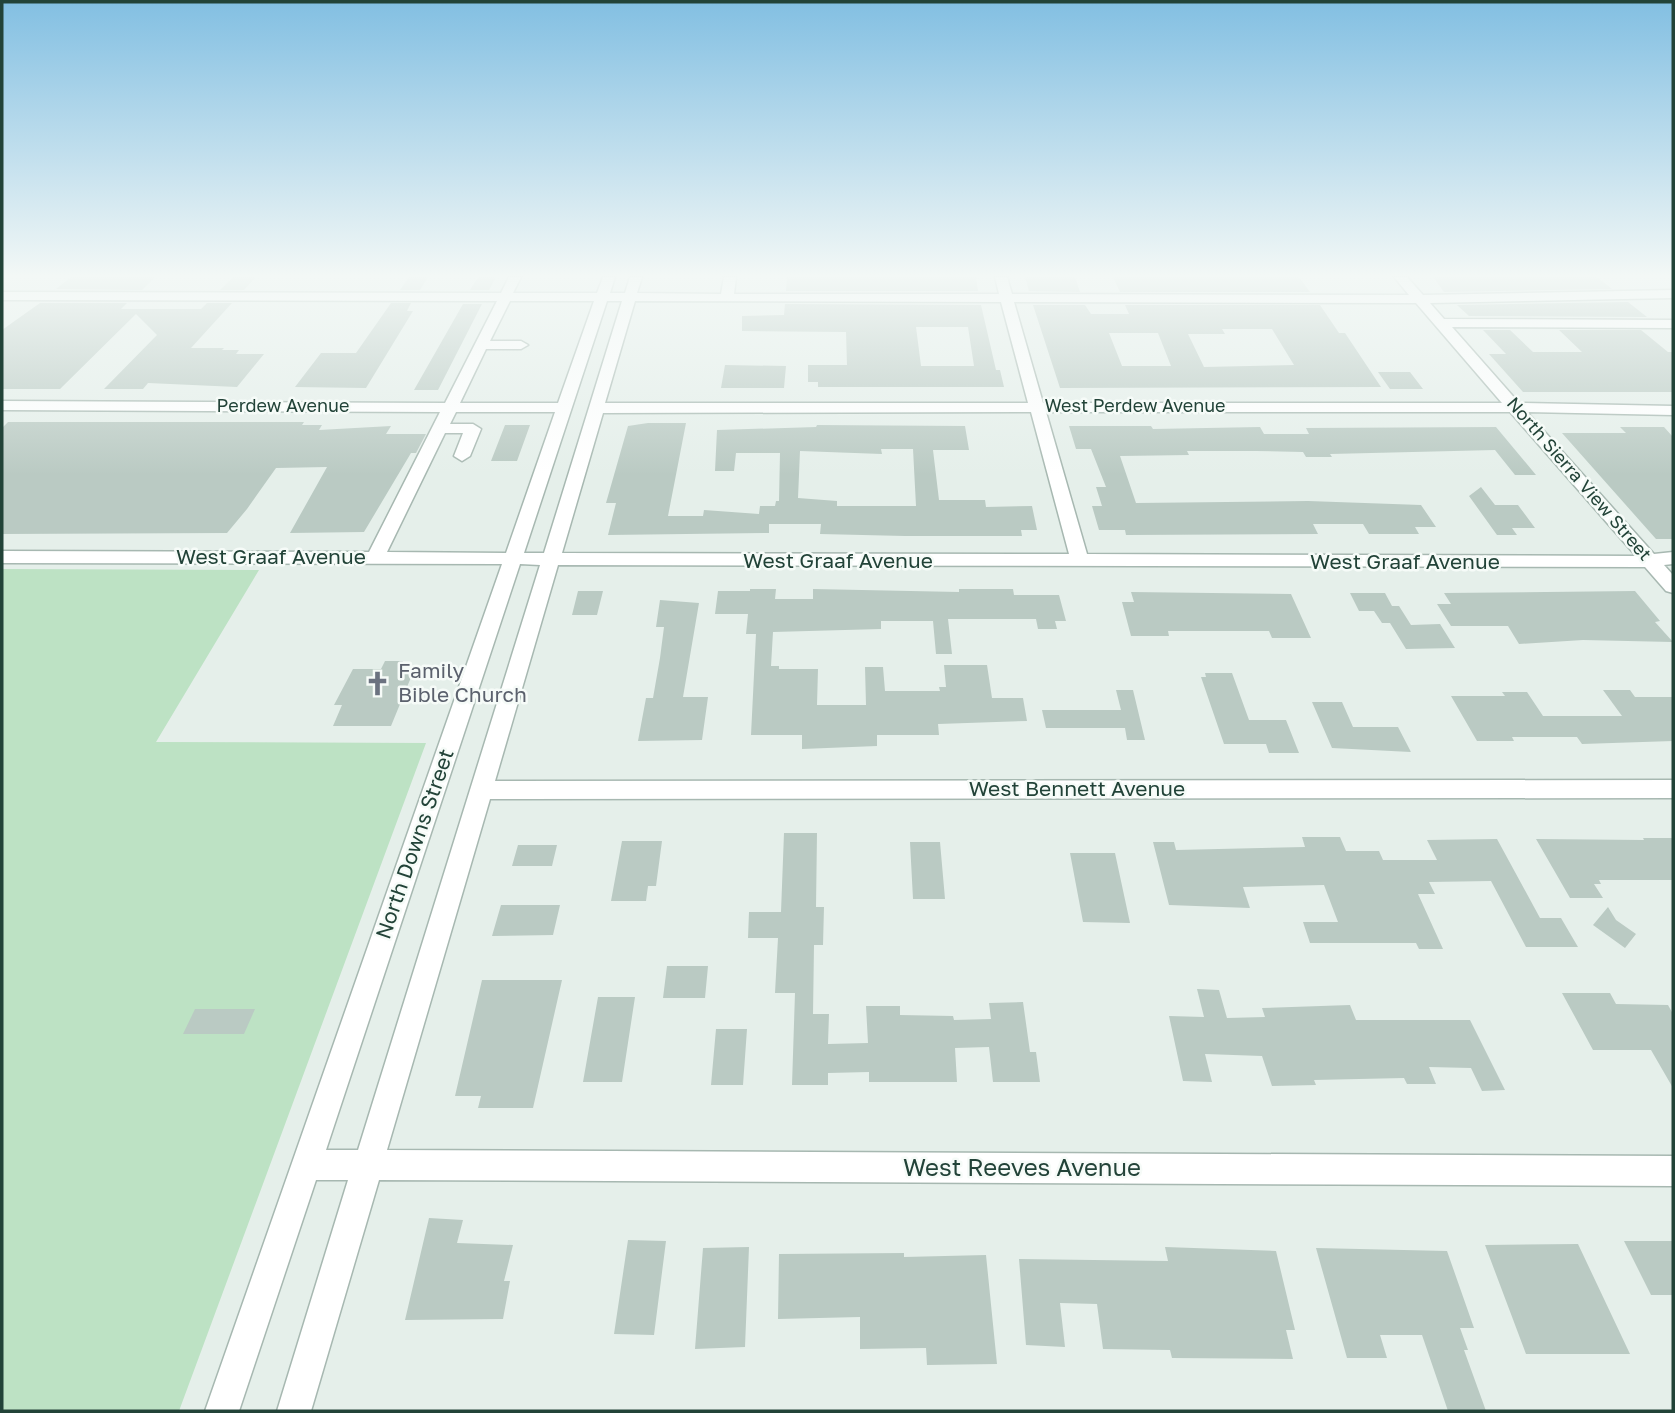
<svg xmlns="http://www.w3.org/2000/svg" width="1675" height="1413" font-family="'Golos Text',sans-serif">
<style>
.green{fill:#bde2c4}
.building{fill:#bacac3;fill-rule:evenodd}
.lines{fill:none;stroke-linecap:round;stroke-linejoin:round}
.minor-casing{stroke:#a7b8b1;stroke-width:3}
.minor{fill:#fff;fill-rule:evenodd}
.labels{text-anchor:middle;stroke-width:5;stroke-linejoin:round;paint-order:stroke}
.far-street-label{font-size:18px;fill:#224338;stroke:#f6fbf8}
.street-label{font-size:21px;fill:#224338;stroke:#f6fbf8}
.worship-label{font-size:21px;fill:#5b616d;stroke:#f6fbf8;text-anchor:start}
.near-street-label{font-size:24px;fill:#224338;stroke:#f6fbf8}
</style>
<rect width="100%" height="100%" fill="#e5efea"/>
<path class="green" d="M2,569L259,570L156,742L426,743L179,1411H2Z"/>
<path class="building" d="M71,277H155L142,290L56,289Z
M233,277H256L244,290H220Z
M409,277H428L420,290H400Z
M478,277H496L489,290H470Z
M787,277H976L978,291H786Z
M1025,277H1075L1080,292L1029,291Z
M1113,277H1299L1310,292H1120Z
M1433,277H1597L1612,289L1444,292Z
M1628,302L1647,317L1469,316L1457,305Z
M40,303H127L121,309H201L207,303H232L191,348H224L222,350H239L236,354H264L237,387L148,383L143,389H104L157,335L136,314L60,389H2V330Z
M391,303H411L407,311H413L366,388L295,387L321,353H356Z
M463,304H482L438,390H414Z
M785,304L981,305L996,370H1000L1004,387H818V382H808V365H847L846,332L742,331V316L784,315ZM916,327H968L974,366H921Z
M1033,305H1085L1091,314H1129L1125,305H1320L1339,333H1345L1381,387L1060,388ZM1222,329H1272L1294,365L1204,367L1188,334H1225ZM1109,333H1158L1171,366H1122Z
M1483,330H1510L1533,352H1582L1559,330H1641L1668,352H1673V392H1523L1489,354H1506Z
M725,365L786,366L784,388H721Z
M1378,372H1410L1423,389H1390Z
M8,422H304L302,425H322L319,430L391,426L386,434H426L416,453H411L364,532L290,533L327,467L276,468L247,509L227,533L2,534V428Z
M648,423H686L668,516H703L704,510L759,514L760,506H775L776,501H779L780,453H736L734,471H715L717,430L816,427L817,425L965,426L969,450H933L939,500H985L986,507L1032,506L1037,530H1021L1022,536H905L820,534L821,524H769V533L608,535L616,503H606L628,426ZM881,449H913L916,506H837V501L798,498L800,451L882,454Z
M505,425H530L517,461H491Z
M1069,426H1151L1153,429L1260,427L1264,434H1309L1306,428L1496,427L1536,475H1515L1495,450L1330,454L1332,457H1306L1303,452L1256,451H1187L1189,455L1120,456L1136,503L1308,501L1421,505L1436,527H1415L1419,534H1369L1363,524H1313L1318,534L1126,535L1125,530H1099L1092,506H1102L1096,487H1106L1091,449H1076Z
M1620,427H1664L1673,437V539H1656L1562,433H1626Z
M1481,487L1495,505H1518L1535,528H1512L1517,535H1497L1469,496Z
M750,589H776L775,599H813V589L959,592V589H1013L1014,595H1059L1066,621H1055L1057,629H1038L1036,619H948L952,654H936L933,621H881V629L773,632L771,666H779V669H818L817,705H866L865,667H883L885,691H940L939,687H946L944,665H987L992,698H1023L1027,721L938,724L939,735H877V746L802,749V735H751L756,634H746L748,614H715L718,591H750Z
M578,591H603L597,615H572Z
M1635,591L1660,621L1655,622L1673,642L1583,640L1519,644L1508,626H1451L1437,604H1451L1444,593Z
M1131,592L1291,594L1311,638H1272L1269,631H1168L1169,636H1131L1122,602H1134Z
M1350,593H1385L1392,606H1399L1411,625L1440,624L1455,648L1406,649L1390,623H1382L1374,611H1359Z
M660,600L699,603L683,697H708L702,740L638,741L646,698H653L660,658L664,627H656Z
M385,661H403L399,670H414L391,726H333L342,705H334L353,669H381Z
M1205,673H1232L1249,720H1286L1299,753H1269L1266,744H1224L1201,677H1206Z
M1116,690H1133L1145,740H1127L1125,728H1046L1042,710H1121Z
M1603,690H1630L1635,697H1673V741L1582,744L1577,737H1512L1514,741H1477L1451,696H1505L1502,692H1527L1543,716H1622Z
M1312,702H1342L1353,727H1398L1411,752L1332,748Z
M784,833H817L816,907H824L823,945H814L813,1014H829L828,1044L868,1043L866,1006H900V1015L953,1016L954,1020L991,1019L989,1003L1023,1002L1030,1052H1036L1040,1082H993L989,1047L955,1048L957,1082H869V1072L828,1073V1085H792L795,993H775L778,938H748L749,912H781Z
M1302,837H1340L1346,851H1379L1383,860H1437L1427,840L1497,839L1540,918H1561L1578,947H1526L1491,881L1429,882L1435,894H1418L1443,949H1419L1416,943H1310L1303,922H1338L1324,885L1243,887L1250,908L1169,905L1153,842H1174L1176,850L1305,847Z
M1643,838H1673V880H1599L1601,884H1594L1603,898H1570L1536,839L1644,840Z
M622,841H662L656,886H648L646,901H611Z
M910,842H940L945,899H913Z
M518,845H557L552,866H512Z
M1070,853H1115L1130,923L1083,922Z
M501,905H560L553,935L492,936Z
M1608,907L1616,920L1636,934L1625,948L1593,925Z
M667,966H708L705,998H663Z
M482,980H562L533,1108H478L481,1096H455Z
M1197,989L1219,990L1227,1018L1265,1017L1262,1008L1350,1005L1356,1020H1470L1505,1090L1482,1091L1471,1068L1429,1067L1436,1084H1407L1404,1078L1314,1080L1316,1085L1272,1086L1262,1056L1205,1054L1212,1082L1183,1081L1169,1016L1204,1017Z
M1562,993H1610L1616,1004L1668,1005L1673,1014V1088L1651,1050H1593Z
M598,997H635L622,1082H583Z
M195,1009H255L244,1034H183Z
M716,1029H747L743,1085H711Z
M429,1218L463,1220L457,1243L513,1245L504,1281H510L503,1319L405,1320Z
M628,1240L666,1241L654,1335L614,1334Z
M1624,1241H1673V1295H1651Z
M1578,1244L1630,1354H1526L1485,1245Z
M749,1247L745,1347L695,1349L703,1248Z
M1165,1247L1276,1251L1295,1330H1286L1293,1359L1172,1358L1170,1350L1103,1349L1097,1304L1060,1303L1065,1347L1026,1345L1019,1259L1168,1261Z
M1316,1248L1447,1251L1474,1328H1460L1468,1350H1464L1486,1411H1448L1422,1335H1380L1387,1358H1347Z
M904,1253V1257L986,1255L997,1364L927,1365L926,1348L860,1349V1317L778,1319L779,1254Z"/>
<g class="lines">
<defs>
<path id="minor" d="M509,277H521L513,293H597L603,277H615L610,293H625L630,277H642L637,293L721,294L724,277H736L734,294H999L995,277H1007L1012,294L1409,295L1394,277H1407L1423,295L1673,290V298L1430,303L1444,319L1673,320V328L1452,327L1519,403L1673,406V415L1527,412L1654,554L1673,552V564L1664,565L1673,575V593L1666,591L1645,567L558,565L495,781L1673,780V798L490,799L387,1150L1673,1156V1186L379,1180L311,1411H277L348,1180H316L239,1411H205L502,564L2,563V551L369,552L440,412L2,410V401L445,403L497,301L2,300V292L501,293ZM510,301H594L558,403H460L486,349H521L528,345L521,341H490ZM607,301H622L544,553H524ZM635,301L1001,302L1028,403H605ZM1014,302L1416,303L1502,403H1043ZM456,412H555L506,553L387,552L445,433H463L454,456L462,461L470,456L481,429L473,424H450ZM1031,412L1069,554L562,553L603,413ZM1046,412H1510L1636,556L1087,554ZM520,564L540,565L358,1150H326Z"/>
</defs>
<use href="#minor" class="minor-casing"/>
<use href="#minor" class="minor"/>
</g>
<linearGradient id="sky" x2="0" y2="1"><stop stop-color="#82bfe2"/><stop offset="0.58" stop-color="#f3f8f6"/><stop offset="1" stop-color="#f3f8f6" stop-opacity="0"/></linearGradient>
<rect width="1675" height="475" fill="url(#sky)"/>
<defs>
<symbol id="church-bare" viewBox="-9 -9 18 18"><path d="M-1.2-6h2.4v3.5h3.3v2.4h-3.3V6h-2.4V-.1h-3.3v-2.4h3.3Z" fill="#6b7280" stroke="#f6fbf8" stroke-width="2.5" paint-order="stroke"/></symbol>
</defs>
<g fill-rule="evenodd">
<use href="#church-bare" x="360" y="666" width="35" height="35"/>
</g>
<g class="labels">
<g class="far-street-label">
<text x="283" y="412">Perdew Avenue</text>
<text x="1135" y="412">West Perdew Avenue</text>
<text transform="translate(1579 479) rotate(49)" y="6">North Sierra View Street</text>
</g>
<g class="street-label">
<text x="271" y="564">West Graaf Avenue</text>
<text x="838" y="568">West Graaf Avenue</text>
<text x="1405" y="569">West Graaf Avenue</text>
<text x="1077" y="796">West Bennett Avenue</text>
<text transform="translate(415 844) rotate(-71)" y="7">North Downs Street</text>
</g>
<g class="worship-label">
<text x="398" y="678">Family<tspan x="398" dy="24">Bible Church</tspan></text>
</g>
<g class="near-street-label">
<text x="1022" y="1176">West Reeves Avenue</text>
</g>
</g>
<rect width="1675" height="1413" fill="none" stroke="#224338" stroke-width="7"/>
</svg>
